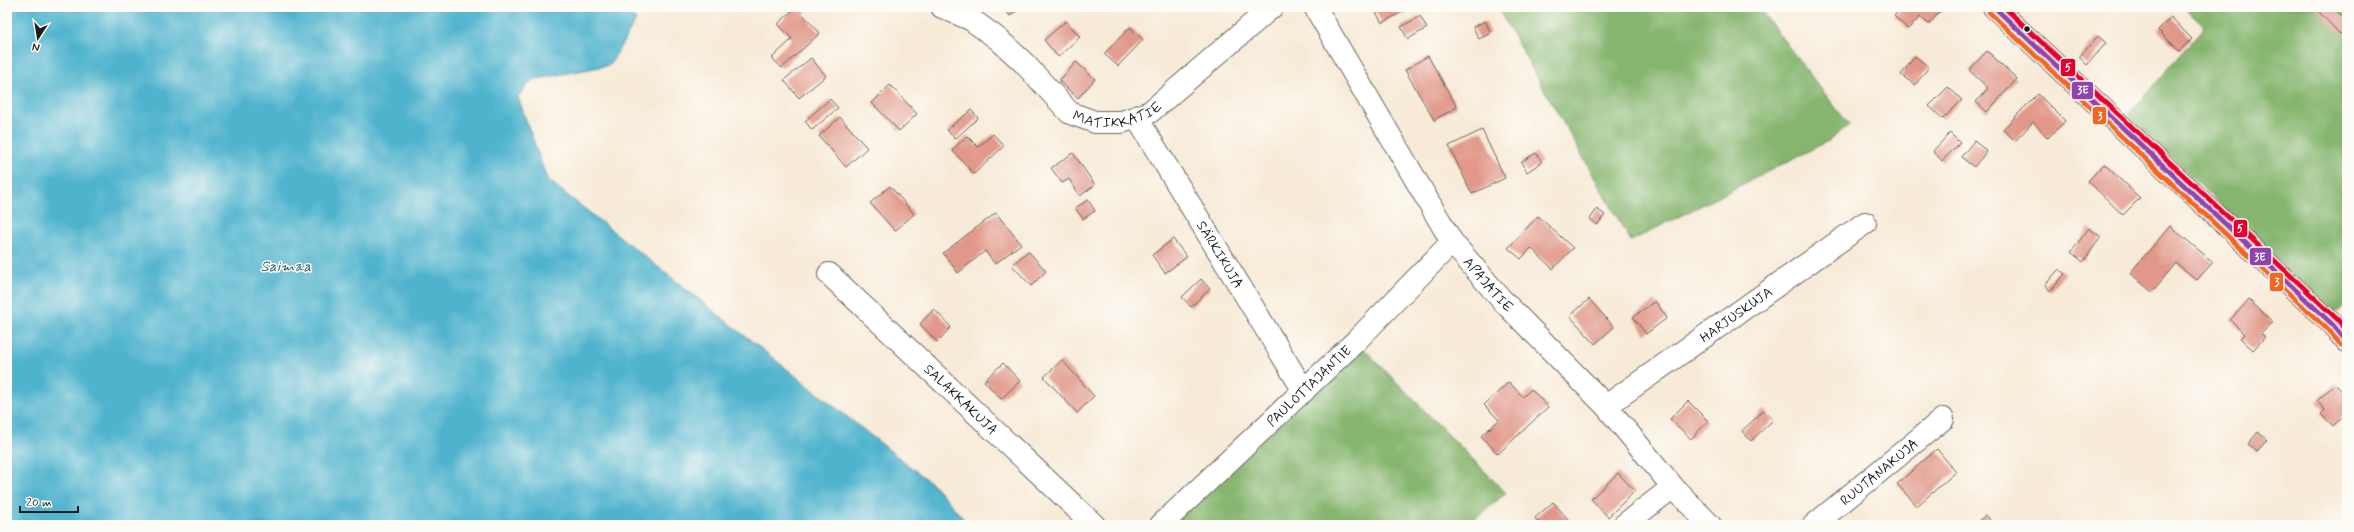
<svg xmlns="http://www.w3.org/2000/svg" width="2354" height="532" font-family="Mynerve,sans-serif">
<style>
.forest{fill:#85b56e;stroke:#506845}
.water{fill:#4fb3ce;stroke:#366875}
.building{fill:#e19789}
.lines{fill:none;stroke-linecap:round;stroke-linejoin:round}
.minor-casing{stroke:#69645d;stroke-width:24}
.minor{stroke:#fff;stroke-width:22}
.bus-1-casing{stroke:#fdfcf7;stroke-width:8}
.bus-2-casing{stroke:#fdfcf7;stroke-width:8}
.bus-3-casing{stroke:#fdfcf7;stroke-width:8}
.bus-1{stroke:#8e44ad;stroke-width:5}
.bus-2{stroke:#f26522;stroke-width:5}
.bus-3{stroke:#e4002b;stroke-width:5}
.bus-dot{fill:#1c1c1c;stroke:#fdfcf7;stroke-width:1.5}
.labels{text-anchor:middle;stroke-width:3;stroke-linejoin:round;paint-order:stroke}
.street-label{font-size:14px;fill:#1c1c1c;stroke:#fdfcf7}
.water-label{font-size:15px;font-style:italic;fill:#33606c;stroke:#fdfcf7}
.line-badge{stroke:#fdfcf7;stroke-width:1.5}
.badge-label{font-size:11px;text-anchor:middle;font-weight:bold;fill:#fff}
</style>
<rect width="100%" height="100%" fill="#fdfcf7"/>
<filter id="ink" filterUnits="userSpaceOnUse"><feTurbulence type="fractalNoise" baseFrequency=".025" numOctaves="2"/><feDisplacementMap in="SourceGraphic" scale="8" xChannelSelector="R" yChannelSelector="G"/><feConvolveMatrix kernelMatrix="1 2 1 2 8 2 1 2 1" color-interpolation-filters="sRGB"/></filter>
<filter id="wash" filterUnits="userSpaceOnUse"><feTurbulence type="fractalNoise" baseFrequency=".012" numOctaves="4" result="noise"/><feDisplacementMap in="SourceGraphic" scale="16" xChannelSelector="R" yChannelSelector="G"/><feGaussianBlur stdDeviation="0.9" result="paint"/><feColorMatrix in="noise" values="0 0 0 0 0 0 0 0 0 0 0 0 0 0 0 0 0 1.4 0 .05"/><feComposite in="paint" operator="in"/></filter>
<g filter="url(#wash)">
<rect width="100%" height="100%" fill="#f7ead7"/>
<path class="forest" d="M1497,7H1758L1849,125L1830,140L1631,241Z
M2185,7H2347V305L2334,315L2128,115L2205,27Z
M1356,341L1506,493L1468,525H1161Z"/>
<path class="water" d="M7,7H623L636,20L610,65L532,80L518,97L547,179L936,487L969,525H7Z"/>
<g id="blocks">
<path class="building" d="M796,7L820,33L782,68L772,58L792,39L778,24Z
M1003,7H1021L1010,16Z
M1373,7H1404L1406,10L1382,23Z
M1903,7H1944L1929,24L1920,17L1908,29L1894,16Z
M2319,7H2333L2347,21V27L2340,34L2316,9Z
M1420,16L1427,28L1408,39L1401,27Z
M2171,17L2192,39L2179,51L2158,30Z
M1066,21L1080,37L1058,57L1044,40Z
M1485,21L1491,33L1479,39L1473,27Z
M1130,27L1143,40L1118,66L1104,54Z
M2098,36L2106,43L2087,65L2079,57Z
M1987,51L2017,79L1987,112L1976,102L1988,88L1969,70Z
M1428,56L1457,107L1434,120L1405,70Z
M1915,56L1929,67L1915,85L1901,75Z
M811,58L826,76L799,98L784,80Z
M1076,62L1095,79L1078,98L1059,81Z
M890,85L917,114L899,131L872,103Z
M1948,87L1962,100L1943,119L1929,106Z
M2038,94L2065,121L2048,138L2033,122L2015,141L2003,129Z
M830,99L838,108L812,130L805,121Z
M971,110L978,118L955,139L947,130Z
M840,117L867,148L846,167L819,136Z
M1482,130L1505,178L1472,194L1449,146Z
M1950,133L1960,143L1942,161L1933,151Z
M993,134L1004,146L974,174L952,150L967,136L978,147Z
M1974,141L1987,151L1974,167L1961,157Z
M1073,153L1095,185L1080,196L1069,179L1062,183L1051,168Z
M1536,153L1542,162L1527,172L1521,162Z
M2104,164L2140,198L2123,215L2088,181Z
M890,186L914,214L895,231L870,203Z
M1088,200L1095,211L1083,219L1075,208Z
M1597,209L1605,215L1597,225L1590,219Z
M996,213L1021,244L995,264L985,251L958,273L943,253Z
M1538,216L1573,248L1553,269L1531,248L1521,259L1508,248Z
M2170,226L2213,262L2197,280L2176,263L2152,292L2130,273Z
M2089,228L2101,237L2083,262L2071,252Z
M1173,239L1187,257L1165,273L1152,255Z
M1028,251L1046,271L1031,286L1012,265Z
M2059,269L2065,274L2050,291L2045,285Z
M1201,279L1210,289L1191,307L1182,297Z
M1589,299L1614,327L1595,344L1570,316Z
M2249,300L2273,322L2261,334L2265,337L2253,350L2240,338L2244,334L2230,320Z
M1655,301L1667,318L1646,334L1633,317Z
M934,309L951,327L937,342L920,324Z
M1062,360L1094,396L1077,413L1044,377Z
M1003,363L1020,381L1001,399L984,381Z
M1509,382L1523,397L1531,389L1548,407L1498,454L1481,436L1499,420L1484,405Z
M2335,384L2347,397V413L2333,426L2321,414L2325,410L2317,401Z
M1688,401L1708,421L1691,439L1670,419Z
M1764,410L1773,420L1751,441L1742,431Z
M2258,432L2267,440L2257,452L2248,444Z
M1937,449L1956,472L1917,506L1897,484Z
M1618,473L1635,491L1608,517L1591,499Z
M1553,502L1573,525H1541L1535,518Z
M1986,515L1994,525H1973Z"/>
</g>
</g>
<g filter="url(#ink)">
<use href="#blocks" fill-opacity="0" stroke="#69645d" stroke-width="1"/>
<g class="lines">
<defs>
<g id="minor">
<path id="s1" d="M942,7L972,20L998,39L1024,63L1070,113L1095,122H1122L1150,112L1272,7"/>
<path id="s2" d="M1315,7L1452,242L1501,299L1606,406L1673,487L1710,525"/>
<path d="M1994,7L2333,325L2347,342"/>
<path id="s3" d="M1137,118L1304,391"/>
<path id="s4" d="M829,274L1094,525"/>
<path id="s5" d="M1606,406L1865,223"/>
<path id="s6" d="M1161,525L1356,341L1452,242"/>
<path d="M1624,525L1673,487"/>
<path id="s7" d="M1814,525L1943,419"/>
</g>
</defs>
<use href="#minor" class="minor-casing"/>
<use href="#minor" class="minor"/>
<defs>
<path id="bus-1" d="M1994,7L2333,325L2347,342"/>
<path id="bus-2" d="M1989,12L2328,330L2342,346"/>
<path id="bus-3" d="M2004,7L2338,320L2347,331"/>
</defs>
<use href="#bus-1" class="bus-1-casing"/>
<use href="#bus-2" class="bus-2-casing"/>
<use href="#bus-3" class="bus-3-casing"/>
<use href="#bus-1" class="bus-1"/>
<use href="#bus-2" class="bus-2"/>
<use href="#bus-3" class="bus-3"/>
</g>
</g>
<circle class="bus-dot" cx="2027" cy="29" r="3.5"/>
<g class="labels">
<g class="street-label">
<text dy="5" stroke="none"><textPath href="#s1" startOffset="218">MATIKKATIE</textPath></text>
<text dy="5" stroke="none"><textPath href="#s3" startOffset="160">SÄRKIKUJA</textPath></text>
<text dy="5" stroke="none"><textPath href="#s2" startOffset="328">APAJATIE</textPath></text>
<text dy="5" stroke="none"><textPath href="#s5" startOffset="159">HARJUSKUJA</textPath></text>
<text dy="5" stroke="none"><textPath href="#s6" startOffset="203">PAULOTTAJANTIE</textPath></text>
<text dy="5" stroke="none"><textPath href="#s4" startOffset="182">SALAKKAKUJA</textPath></text>
<text dy="5" stroke="none"><textPath href="#s7" startOffset="84">RUUTANAKUJA</textPath></text>
</g>
<g class="water-label">
<text x="286" y="271">Saimaa</text>
</g>
</g>
<g class="line-badge">
<rect x="2060" y="58" width="16" height="19" rx="4" fill="#e4002b"/>
<rect x="2071" y="81" width="23" height="19" rx="4" fill="#8e44ad"/>
<rect x="2092" y="106" width="15" height="19" rx="4" fill="#f26522"/>
<rect x="2233" y="219" width="15" height="19" rx="4" fill="#e4002b"/>
<rect x="2249" y="247" width="23" height="19" rx="4" fill="#8e44ad"/>
<rect x="2269" y="272" width="15" height="20" rx="4" fill="#f26522"/>
</g>
<g class="badge-label">
<text x="2068" y="71">5</text>
<text x="2083" y="94">3E</text>
<text x="2100" y="120">3</text>
<text x="2240" y="232">5</text>
<text x="2260" y="261">3E</text>
<text x="2277" y="286">3</text>
</g>
<rect width="2354" height="532" fill="none" stroke="#fdfcf7" stroke-width="24"/>
<g transform="translate(38 38) rotate(192)" stroke="#fdfcf7" stroke-width="3" paint-order="stroke">
<path d="M0-3L7 15L0 10L-7 15Z" fill="#1c1c1c"/>
<text y="-6" font-size="11" font-weight="bold" text-anchor="middle" fill="#1c1c1c">N</text>
</g>
<path d="M20 506v6h58v-6" fill="none" stroke="#1c1c1c" stroke-width="2"/>
<text x="26" y="506" font-size="12" fill="#1c1c1c" stroke="#fdfcf7" stroke-width="3" paint-order="stroke">20 m</text>
</svg>
